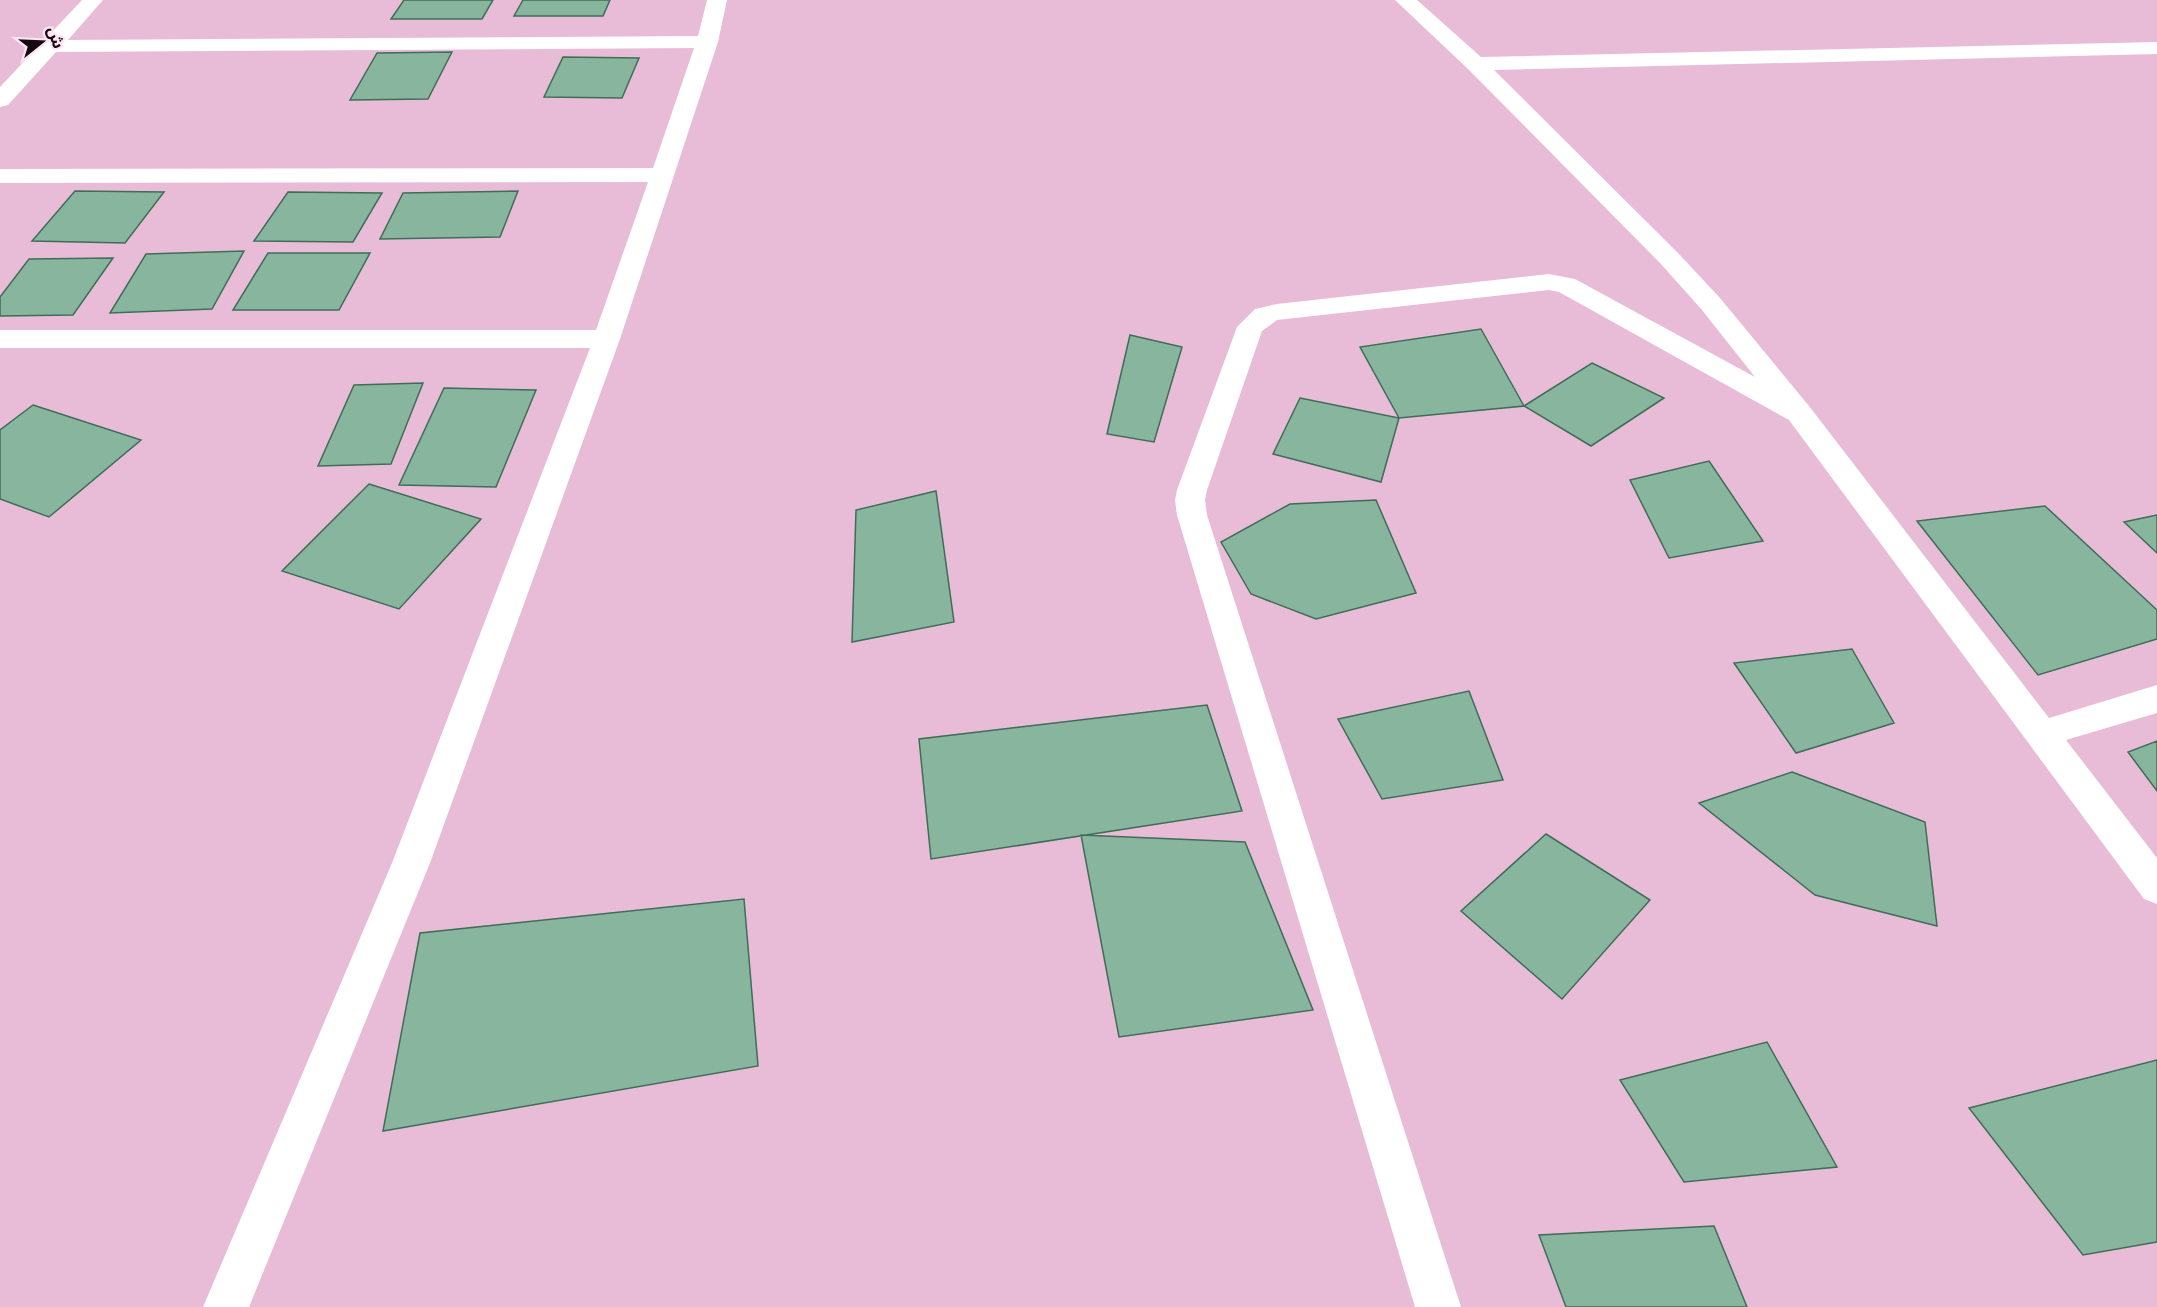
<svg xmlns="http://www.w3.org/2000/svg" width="2157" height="1307" font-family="'PT Sans','Noto Sans Arabic',sans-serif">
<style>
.building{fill:#87b59d;stroke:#406d57;stroke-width:1.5}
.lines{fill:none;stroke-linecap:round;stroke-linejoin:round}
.minor{fill:#fff;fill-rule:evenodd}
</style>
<rect width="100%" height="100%" fill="#e8bcd7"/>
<path class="building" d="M404,0H493L482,19H391Z
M523,0H610L603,16H514Z
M452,52L428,99L350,100L377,53Z
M563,57L639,58L622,98L544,97Z
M75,191L164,192L125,243L32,241Z
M518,191L500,237L380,239L403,193Z
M288,192L382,193L353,242L254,241Z
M244,251L212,309L110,313L146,254Z
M268,253H370L339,310H233Z
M113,258L73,315L0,316V297L29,259Z
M1481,329L1524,406L1399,418L1360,347Z
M1130,335L1182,347L1154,442L1107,434Z
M1592,363L1664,398L1591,446L1524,406Z
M423,383L391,464L318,466L354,385Z
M444,388L536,390L496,487L399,485Z
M1300,398L1399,418L1381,482L1273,454Z
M33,405L141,440L49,517L0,499V430Z
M1709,461L1763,541L1669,558L1630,480Z
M369,484L481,519L399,609L282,571Z
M936,491L954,622L852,642L856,510Z
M1376,500L1416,593L1316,619L1251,594L1221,542L1290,504Z
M2045,506L2157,610V639L2038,675L1917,521Z
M2157,515V553L2124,522Z
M1852,649L1894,723L1796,753L1734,663Z
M1469,691L1503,780L1382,799L1338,719Z
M1207,705L1242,811L931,859L919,739Z
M2157,741V791L2128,752Z
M1792,772L1925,822L1937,926L1815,895L1699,803Z
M1546,834L1650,900L1562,999L1461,911Z
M1081,835L1245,842L1313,1010L1119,1037Z
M744,899L758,1066L383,1131L420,933Z
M1767,1042L1837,1167L1684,1182L1620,1080Z
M2157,1060V1242L2083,1255L1969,1108Z
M1714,1226L1747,1307H1566L1539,1235Z"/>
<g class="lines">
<path class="minor" d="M82,0H103L68,40L698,36L707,0H727L718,42L620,339L430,863L249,1307H203L392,863L590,348H0V330H596L648,182L0,183V169L653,168L694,48L56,52L8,105L0,107V87Z
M1395,0H1417L1481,57L2157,42V54L1494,70L1678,253L1720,298L1809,406L2049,718L2157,685V713L2066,740L2157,858V904L2144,899L1789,420L1559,292L1549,290L1277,320L1262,331L1207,490L1205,500L1207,515L1461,1307H1415L1177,515L1175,500L1177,490L1237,327L1255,309L1277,304L1549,274L1575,279L1755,377L1702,310L1660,263L1468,69Z"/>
</g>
<g transform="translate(42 42) rotate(72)" stroke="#fce5f2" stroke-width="4.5" paint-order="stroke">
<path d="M0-4.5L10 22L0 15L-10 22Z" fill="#170912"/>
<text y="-9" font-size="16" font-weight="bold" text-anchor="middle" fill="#170912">ش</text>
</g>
</svg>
